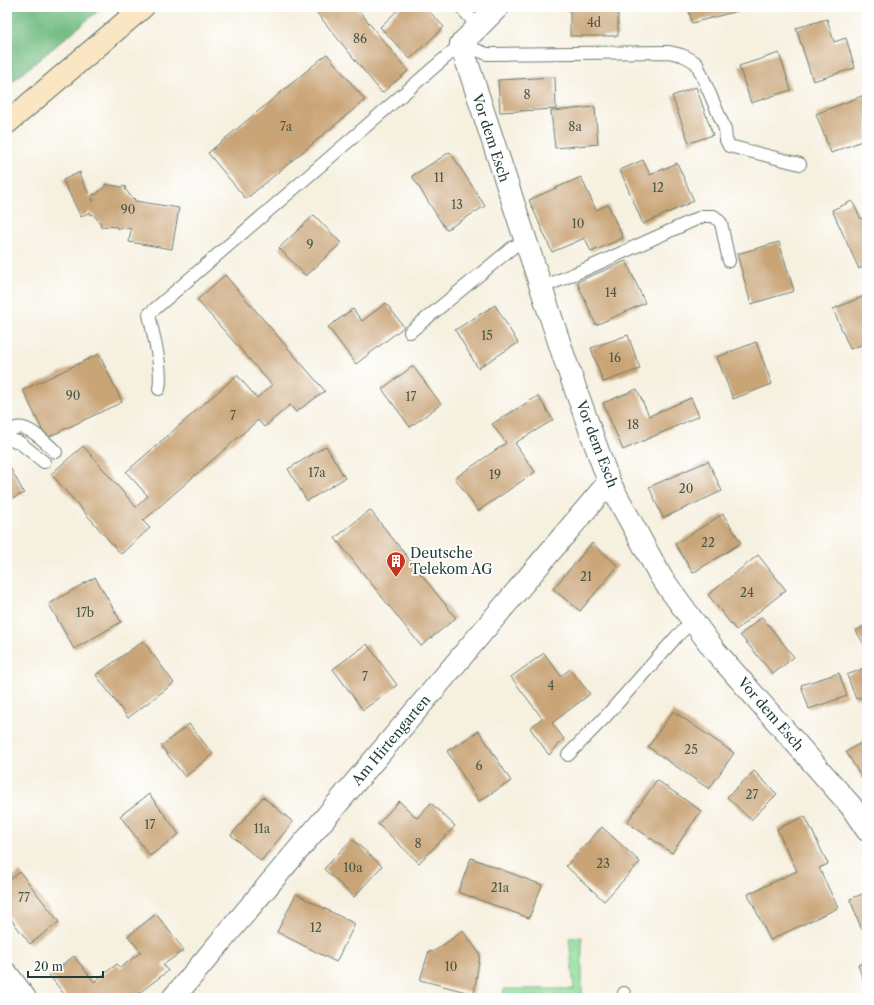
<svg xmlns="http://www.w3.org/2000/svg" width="874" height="1005" font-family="'Libre Caslon Text',serif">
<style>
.green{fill:#90dd9b;stroke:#588d68}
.forest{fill:#74bc83;stroke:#4a7c5c}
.building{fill:#c9a477}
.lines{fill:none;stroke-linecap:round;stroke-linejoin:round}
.lane-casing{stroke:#6a7c70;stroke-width:14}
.street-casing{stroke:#6a7c70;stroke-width:24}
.secondary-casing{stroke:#6a7c70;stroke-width:24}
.lane{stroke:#fff;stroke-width:12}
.street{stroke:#fff;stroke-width:22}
.secondary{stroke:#fbe6c4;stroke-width:22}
.labels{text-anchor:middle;stroke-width:3.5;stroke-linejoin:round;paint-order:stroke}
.number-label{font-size:12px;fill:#4a5745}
.street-label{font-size:14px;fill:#1f3d34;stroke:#fff}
.poi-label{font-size:14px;fill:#1f3d34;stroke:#fff;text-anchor:start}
</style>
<rect width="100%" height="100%" fill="#fff"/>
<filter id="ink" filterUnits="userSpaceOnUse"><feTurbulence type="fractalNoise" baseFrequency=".025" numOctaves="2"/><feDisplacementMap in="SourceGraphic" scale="8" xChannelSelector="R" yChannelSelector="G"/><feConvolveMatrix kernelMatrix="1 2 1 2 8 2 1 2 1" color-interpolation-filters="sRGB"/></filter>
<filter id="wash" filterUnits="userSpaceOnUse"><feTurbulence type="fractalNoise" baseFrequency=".012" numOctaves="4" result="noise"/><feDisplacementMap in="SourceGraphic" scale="16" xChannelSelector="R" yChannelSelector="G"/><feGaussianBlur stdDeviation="0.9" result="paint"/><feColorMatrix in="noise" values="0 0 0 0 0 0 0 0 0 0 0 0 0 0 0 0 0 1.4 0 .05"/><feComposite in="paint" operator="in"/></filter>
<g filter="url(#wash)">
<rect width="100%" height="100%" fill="#f6f0df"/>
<path class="green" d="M582,937V996L503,998L504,989H574L569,938Z"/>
<path class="forest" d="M7,7H103L7,86Z"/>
<g id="blocks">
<path class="building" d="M312,7H356L408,71L382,93Z
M401,7H425L444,27L410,59L380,27Z
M570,7H618V36H570Z
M688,7H749V8L692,23Z
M827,19L834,42L846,38L855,68L813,81L796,28Z
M779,53L791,90L751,103L739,66Z
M327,54L365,100L246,199L208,153Z
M555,77L556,109L500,112L498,80Z
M696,87L713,135L689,143L672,96Z
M867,94V139L831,153L816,114Z
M595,107L598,144L555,148L551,111Z
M450,152L485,206L446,230L412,176Z
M643,160L650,175L677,163L694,201L643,224L620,170Z
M80,172L81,173L79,174L93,202V198L92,197L93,194L95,195L105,187V185L108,184L109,185L122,187L123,186L126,187L125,189L133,199L134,198L135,201L179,208L172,249L129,242L131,229L121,227L118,229L117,227L104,226L103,228L100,226L101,224L93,214L91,215L90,212L81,217L63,180Z
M581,177L596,210L608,205L623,238L591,252L585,238L552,252L529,200Z
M852,201L861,219L867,216V265L859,269L832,210Z
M314,215L341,243L306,276L279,248Z
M779,242L794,291L751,304L737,254Z
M626,261L645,303L596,325L577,282Z
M225,275L325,391L296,412L290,405L264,427L258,420L143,521L150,528L121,554L51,474L83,446L136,507L148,496L126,472L237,375L257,398L272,385L197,300Z
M864,296L867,304V343L850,349L833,309Z
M386,303L404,327L356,364L328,327L353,309L362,321Z
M495,305L518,343L478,368L455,330Z
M628,335L640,369L603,382L591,348Z
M756,342L772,384L733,399L717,357Z
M99,354L122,402L46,438L23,390Z
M413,366L441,404L410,427L382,389Z
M637,389L649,416L691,398L699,416L623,450L603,403Z
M538,396L553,420L515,443L535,472L478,511L455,478L506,443L492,424Z
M326,446L345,478L307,501L288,469Z
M708,461L722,491L663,518L649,487Z
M7,462L24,493L7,501Z
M370,510L456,618L421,646L335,538Z
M723,514L741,543L693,573L675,544Z
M592,543L618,566L580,611L553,589Z
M758,555L786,590L736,630L708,595Z
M95,577L121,622L74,649L49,604Z
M762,617L794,657L773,674L740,635Z
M867,624V649L856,631Z
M143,641L174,683L128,718L96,675Z
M367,644L397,685L363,710L333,669Z
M544,653L561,676L570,669L590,694L552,723L564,739L549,755L530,728L542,718L511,677Z
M867,667V695L856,699L847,675Z
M839,673L847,696L809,709L801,685Z
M673,711L734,753L709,789L648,747Z
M189,724L213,754L185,777L161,746Z
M479,731L511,781L479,801L447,751Z
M867,739V786L846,752Z
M754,771L777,794L751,820L727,797Z
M657,780L701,811L672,853L627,822Z
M149,794L179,834L150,856L120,816Z
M263,797L293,822L261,861L231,835Z
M399,801L417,818L431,803L455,826L419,863L378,824Z
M805,816L828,864L819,868L838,908L770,940L748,894L797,871L777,829Z
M602,827L640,862L604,901L566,866Z
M352,839L382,866L354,897L324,869Z
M471,858L542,885L529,918L458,892Z
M20,872L59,922L30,944L7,914V882Z
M867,892V926L861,928L850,899Z
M296,894L355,924L336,962L277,932Z
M156,914L184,950L163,965L168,971L139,993L141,996L139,998H67L49,975L74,956L94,982L117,964L120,968L141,952L128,936Z
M463,931L480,954L474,994L420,980L429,951L433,952Z
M867,962V991L858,965Z"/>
</g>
</g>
<g filter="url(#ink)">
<use href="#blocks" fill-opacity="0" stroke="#6a7c70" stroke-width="1"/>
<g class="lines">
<defs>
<path id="lane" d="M461,7L478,27
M541,288L588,268L703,216H714L721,223L729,261
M410,332L513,247L526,242
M159,389C163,368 153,335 149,314L461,44L487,54L668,52C679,54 688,56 697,64L725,129L726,140L729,146L800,164
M7,432C10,431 13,429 16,428C28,424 48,444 56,452
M7,439L19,442L44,462
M568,755L606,716L677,636L693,621
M624,993V998"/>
<path id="street" d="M498,7L461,44L565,360L609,482L661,577L715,651L851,806L867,830
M7,974L25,998
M173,998L609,482"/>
<path id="secondary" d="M7,123L143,7"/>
</defs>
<use href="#lane" class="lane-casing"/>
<use href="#street" class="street-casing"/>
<use href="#secondary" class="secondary-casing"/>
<use href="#lane" class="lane"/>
<use href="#street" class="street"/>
<use href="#secondary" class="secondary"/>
</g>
</g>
<defs>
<symbol id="building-pin" viewBox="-11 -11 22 30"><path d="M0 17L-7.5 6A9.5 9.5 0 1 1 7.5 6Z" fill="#c8321e" stroke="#fff"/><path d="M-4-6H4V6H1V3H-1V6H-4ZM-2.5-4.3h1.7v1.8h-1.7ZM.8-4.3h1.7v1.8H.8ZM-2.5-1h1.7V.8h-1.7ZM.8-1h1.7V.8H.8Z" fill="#fff"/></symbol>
</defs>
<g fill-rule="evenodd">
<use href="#building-pin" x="385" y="550" width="22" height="30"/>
</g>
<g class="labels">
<g class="number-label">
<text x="594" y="27">4d</text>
<text x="360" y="43">86</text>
<text x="527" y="99">8</text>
<text x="286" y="131">7a</text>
<text x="575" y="131">8a</text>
<text x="439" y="182">11</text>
<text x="658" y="192">12</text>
<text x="457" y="209">13</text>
<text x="128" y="214">90</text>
<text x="578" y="228">10</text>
<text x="310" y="249">9</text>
<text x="611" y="297">14</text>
<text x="487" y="340">15</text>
<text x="615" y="362">16</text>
<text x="73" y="400">90</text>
<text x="411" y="401">17</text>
<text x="233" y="420">7</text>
<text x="633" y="429">18</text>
<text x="317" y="477">17a</text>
<text x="495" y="479">19</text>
<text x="686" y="493">20</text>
<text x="708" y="547">22</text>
<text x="586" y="581">21</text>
<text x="747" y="597">24</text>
<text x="85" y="617">17b</text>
<text x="365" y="681">7</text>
<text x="551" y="690">4</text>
<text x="691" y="754">25</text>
<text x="479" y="770">6</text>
<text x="752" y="799">27</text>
<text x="150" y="829">17</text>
<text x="262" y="833">11a</text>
<text x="418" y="848">8</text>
<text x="603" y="868">23</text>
<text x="353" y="872">10a</text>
<text x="500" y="892">21a</text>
<text x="24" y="902">77</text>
<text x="316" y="932">12</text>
<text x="451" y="971">10</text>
</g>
<g class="street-label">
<text transform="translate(491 138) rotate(72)" y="5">Vor dem Esch</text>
<text transform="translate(597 444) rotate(69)" y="5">Vor dem Esch</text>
<text transform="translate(771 714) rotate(49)" y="5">Vor dem Esch</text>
<text transform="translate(391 740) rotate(-50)" y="5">Am Hirtengarten</text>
</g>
<g class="poi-label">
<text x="410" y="558">Deutsche<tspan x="410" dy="16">Telekom AG</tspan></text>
</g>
</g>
<rect width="874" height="1005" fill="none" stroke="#fff" stroke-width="24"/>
<path d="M28 971v6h75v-6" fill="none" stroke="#1f3d34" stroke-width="2"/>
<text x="34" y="971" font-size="12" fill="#1f3d34" stroke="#ffffff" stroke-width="3" paint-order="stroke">20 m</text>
</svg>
